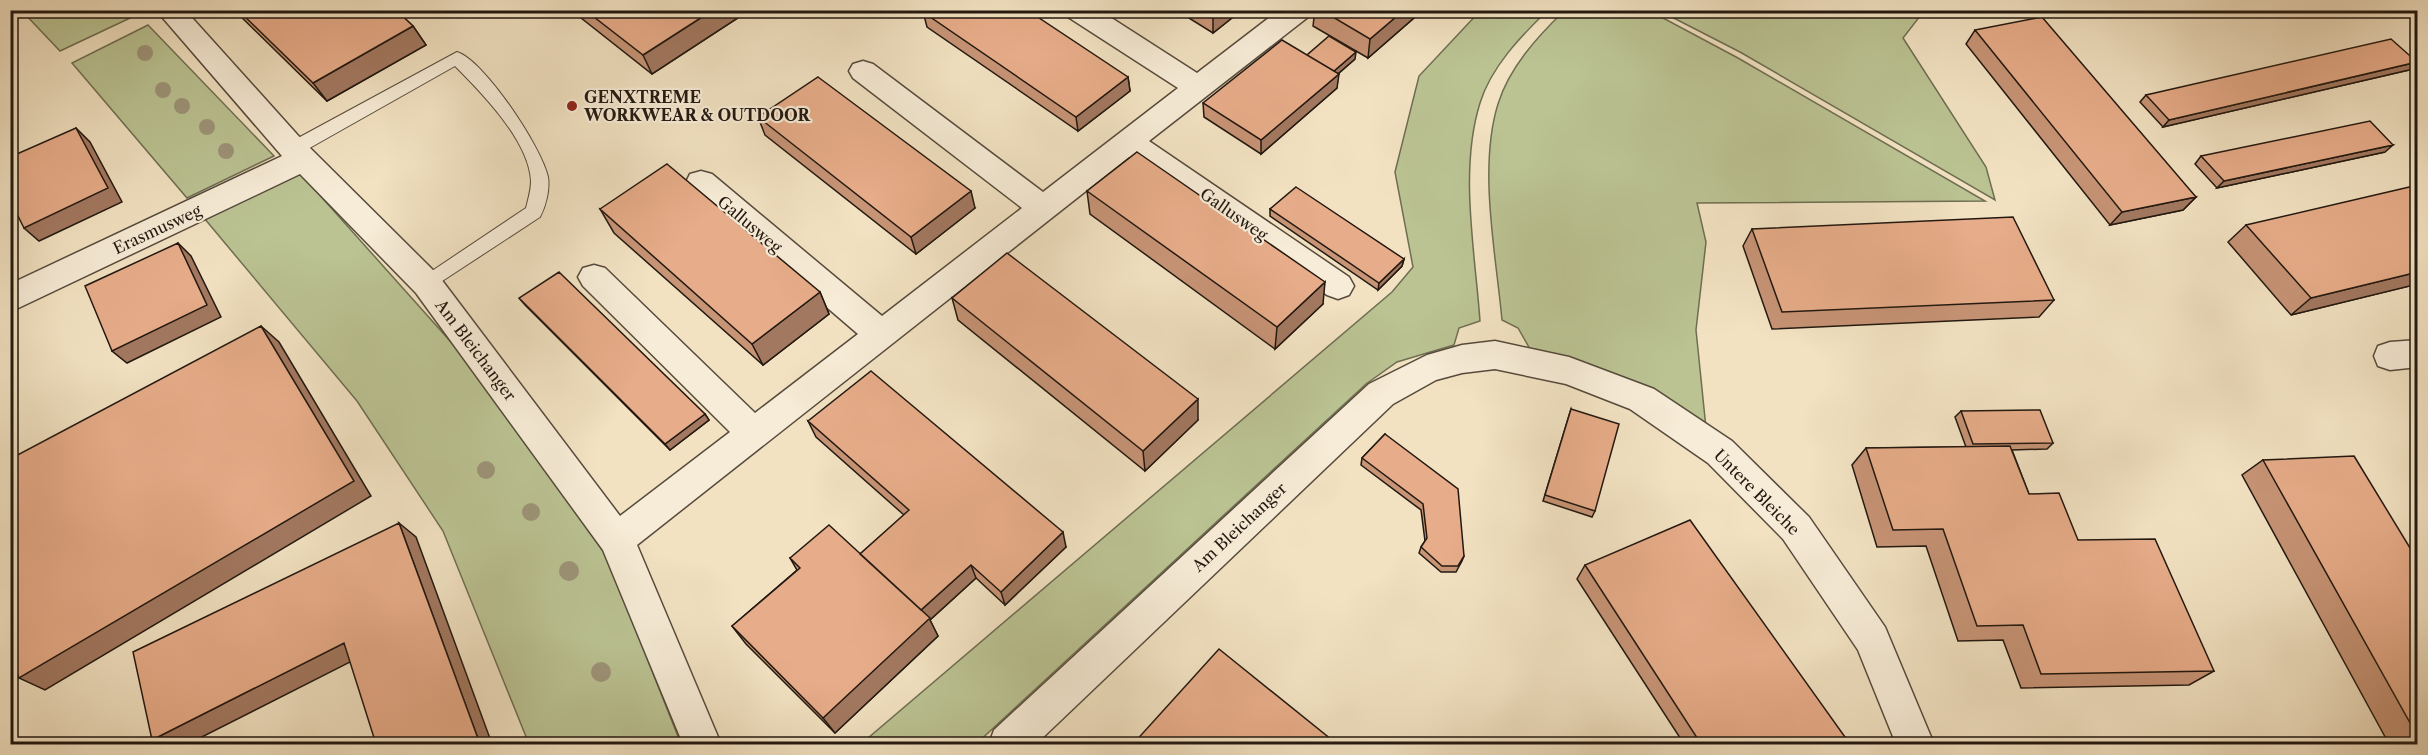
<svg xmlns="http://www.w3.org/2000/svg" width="2428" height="755" font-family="'Libre Caslon Text',serif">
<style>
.green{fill:#bbc393;stroke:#6e6e52;stroke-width:1.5}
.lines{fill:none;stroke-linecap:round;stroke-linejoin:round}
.lane-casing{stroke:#564a3c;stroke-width:2}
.street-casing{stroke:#564a3c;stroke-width:3}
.lane{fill:#f7ecd7;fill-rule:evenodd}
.street{fill:#f7ecd7;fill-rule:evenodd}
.tree{fill:#9d9479}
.wall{fill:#c79476;stroke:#221810;stroke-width:1.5}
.shaded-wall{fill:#a27860;stroke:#221810;stroke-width:1.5}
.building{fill:#e7ac89;stroke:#221810;stroke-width:1.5}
.poi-dot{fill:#8f2418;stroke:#f7ecd7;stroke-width:2}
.labels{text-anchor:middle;stroke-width:4.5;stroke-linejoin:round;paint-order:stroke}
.poi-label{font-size:16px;font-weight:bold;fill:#221810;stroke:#f7ecd7;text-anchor:start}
.street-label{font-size:16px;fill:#221810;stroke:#f7ecd7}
</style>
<rect width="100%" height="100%" fill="#f2e2c2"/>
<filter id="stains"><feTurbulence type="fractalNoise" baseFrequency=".00333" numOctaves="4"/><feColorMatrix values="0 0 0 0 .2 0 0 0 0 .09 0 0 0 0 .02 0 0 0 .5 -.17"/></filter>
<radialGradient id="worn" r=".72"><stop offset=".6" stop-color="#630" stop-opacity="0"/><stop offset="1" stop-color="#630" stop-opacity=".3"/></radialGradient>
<path class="green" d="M96,10L99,13L104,10L145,11L60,51L22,11Z
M1480,11H1547C1521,36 1491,67 1480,103C1459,170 1475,251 1480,321L1459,328L1454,345L1397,362L1366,384L976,744H861L1392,292L1413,267L1395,172L1419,76Z
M1564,11H1650L1738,58L1985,201L1697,203L1706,242L1696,330L1706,428L1530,349L1518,328L1502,320C1496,254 1478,168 1498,104C1509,68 1537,37 1564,11Z
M1660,11H1924L1903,38L1986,167L1995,200L1740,52Z
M148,25L274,156L187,198L72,63Z
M300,173L459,351L603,547L681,744H529L443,531L357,401L204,218Z"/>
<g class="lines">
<defs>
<path id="lane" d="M457,52C484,60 542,148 548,177C550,189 546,206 540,217L427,291L420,289L418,284L420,279L526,208C528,200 531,190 531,181C529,141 482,93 455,66L299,154L293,155L287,154L284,149L287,144Z"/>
<path id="street" d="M156,10H185L303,141L438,275L620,516L730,432L583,286L578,277L583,268L594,265L605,268L755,413L858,334L690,190L686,182L690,174L701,171L712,174L882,316L1022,208L853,78L849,71L853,64L863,61L873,64L1043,192L1178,88L1068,17L1065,10H1099L1197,73L1279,10H1311L1308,17L1149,141L1349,277L1354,286L1349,295L1338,299L1327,295L1129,157L637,545L721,744H683L603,550L416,293L300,174L10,312V284L282,156Z
M2418,340V367L2390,370L2378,366L2374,356L2378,346L2390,342Z
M1495,341L1569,357L1654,389L1732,441L1809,517L1885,627L1934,744H1896L1858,650L1783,539L1708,463L1630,409L1566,384L1495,369L1462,373L1436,380L1393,404L1036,744H989L994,730L1369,384L1427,355L1462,345Z"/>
</defs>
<use href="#lane" class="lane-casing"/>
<use href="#street" class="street-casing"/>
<use href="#lane" class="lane"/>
<use href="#street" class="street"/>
</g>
<g class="tree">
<circle cx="145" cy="53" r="8"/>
<circle cx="163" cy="90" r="8"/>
<circle cx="182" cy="106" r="8"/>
<circle cx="207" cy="127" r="8"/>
<circle cx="226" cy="151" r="8"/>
<circle cx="486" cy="470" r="9"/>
<circle cx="531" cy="512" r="9"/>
<circle cx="569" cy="571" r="10"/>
<circle cx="601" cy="672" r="10"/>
</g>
<path class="wall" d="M234,10H396L413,26L426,45L327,101Z
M571,10H750L652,74Z
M1176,10H1242L1213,33Z
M1315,10H1416L1415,17L1368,58L1313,26Z
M923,12L1128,77L1130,91L1078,131L927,27Z
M1975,30L2196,197L2183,210L2110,225L1966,44Z
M1355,59L1338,74L1337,88L1261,154L1204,117L1203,103Z
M2409,70L2163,127L2140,102L2146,95Z
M758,117L975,208L916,254L765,135Z
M2385,152L2217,188L2195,164L2201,156Z
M1087,191L1323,304L1275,349L1090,214Z
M600,209L820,292L829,314L763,365L614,233Z
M1270,209L1404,259L1402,266L1378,290L1270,216Z
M2246,225L2418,284L2291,315L2228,242Z
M1752,229L2054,300L2039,317L1772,329L1743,246Z
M519,298L705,414L709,420L670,450L525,305Z
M952,298L1198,420L1145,471L958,320Z
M1571,409L1595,511L1592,517L1543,501Z
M1961,411L2053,443L2047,449L2012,450L2029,494L2078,540L2214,671L2189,685L2021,688L2003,640L1958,641L1926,546L1877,547L1852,465L1866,448L1966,447L1955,417Z
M808,421L1066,547L1005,605L976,578L930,620L938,636L835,733L746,644L732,626L797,570L790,558L860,554L904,515L816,437Z
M1385,434L1464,556L1462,561L1456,572H1441L1419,553L1421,547L1425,541L1421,510L1361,465L1362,458Z
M2263,460L2418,561V744H2389L2242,475Z
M1585,565L1850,744H1684L1577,579Z"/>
<path class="shaded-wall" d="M713,10H750L652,74L643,55Z
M1213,10H1242L1213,33Z
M1404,10H1416L1415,17L1368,58L1370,39Z
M413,26L426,45L327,101L313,83Z
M1356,52L1355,59L1333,78L1334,71Z
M2417,62L2409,70L2163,127L2169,120Z
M1339,74L1337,88L1261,154V140Z
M1128,77L1130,91L1078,131L1076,117Z
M76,128L90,142L122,202L39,241L24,228Z
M2393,145L2385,152L2217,188L2224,181Z
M971,191L975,208L916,254L911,237Z
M2196,197L2183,210L2110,225L2122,212Z
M178,243L191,256L221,317L127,363L112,351Z
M1404,259L1402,266L1378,290L1379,283Z
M2418,272V284L2291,315L2311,298Z
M1325,282L1323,304L1275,349L1277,327Z
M820,292L829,314L763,365L752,344Z
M261,326L279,342L371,496L45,690L19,678Z
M1198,399V420L1145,471L1143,451Z
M705,414L709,420L670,450L665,444Z
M399,523L416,537L492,744H480Z
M1063,532L1066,547L1005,605L1001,592Z
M971,565L976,578L930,620L938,636L835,733L823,718L920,611Z
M344,643L362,656L188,744H163L152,740Z"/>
<path class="building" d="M238,10H396L413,26L313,83Z
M585,10H713L643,55Z
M926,10H1027L1128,77L1076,117L923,12Z
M1321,10H1404L1370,39Z
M2042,17L2196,197L2122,212L1975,30Z
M1329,36L1356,52L1334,71L1307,55Z
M2391,39L2417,62L2169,120L2146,95Z
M1282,40L1339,74L1261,140L1203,103Z
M818,77L971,191L911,237L758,117Z
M2370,121L2393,145L2224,181L2201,156Z
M76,128L108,188L24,228L10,200V157Z
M1137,152L1325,282L1277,327L1087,191Z
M667,164L820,292L752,344L600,209Z
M2418,185V272L2311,298L2246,225Z
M1296,187L1404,259L1379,283L1270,209Z
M2013,217L2054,300L1782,312L1752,229Z
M178,243L207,305L112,351L85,286Z
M1007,253L1198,399L1143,451L952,298Z
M559,272L705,414L665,444L519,298Z
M261,326L354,481L19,678L10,655V459Z
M871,371L1063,532L1001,592L971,565L921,610L860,554L909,510L808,421Z
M1571,409L1619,424L1595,511L1545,495Z
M2040,410L2053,443L1973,444L1961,411Z
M1385,434L1458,489L1464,556L1458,566H1442L1421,547L1427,538L1423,504L1362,458Z
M2010,446L2029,494L2059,493L2078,540L2155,539L2214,671L2041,674L2023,625L1977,626L1943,529L1893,530L1866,448Z
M2354,456L2418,561V737L2263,460Z
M1690,520L1850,744H1701L1585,565Z
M399,523L480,744H376L344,643L152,740L133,652Z
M829,525L930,618L823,718L732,626L800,568L790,558Z
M1219,649L1337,744H1133Z"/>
<circle class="poi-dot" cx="572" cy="106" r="6"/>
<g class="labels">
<g class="poi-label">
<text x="584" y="103">GENXTREME<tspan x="584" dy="18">WORKWEAR &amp; OUTDOOR</tspan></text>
</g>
<g class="street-label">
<text transform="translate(1234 214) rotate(35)" y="6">Gallusweg</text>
<text transform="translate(750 224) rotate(40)" y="6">Gallusweg</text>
<text transform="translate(157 229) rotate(-25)" y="6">Erasmusweg</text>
<text transform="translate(476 350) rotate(53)" y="6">Am Bleichanger</text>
<text transform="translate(1757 492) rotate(45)" y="6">Untere Bleiche</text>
<text transform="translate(1239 527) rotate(-43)" y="6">Am Bleichanger</text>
</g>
</g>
<rect width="2428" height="755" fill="none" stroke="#f2e2c2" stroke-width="36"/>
<rect x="12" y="12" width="2404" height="731" fill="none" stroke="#221810" stroke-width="3"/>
<rect x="18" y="18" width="2392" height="719" fill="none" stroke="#221810" stroke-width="1.5"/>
<rect width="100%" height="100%" filter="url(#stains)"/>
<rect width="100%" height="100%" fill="url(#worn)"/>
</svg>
